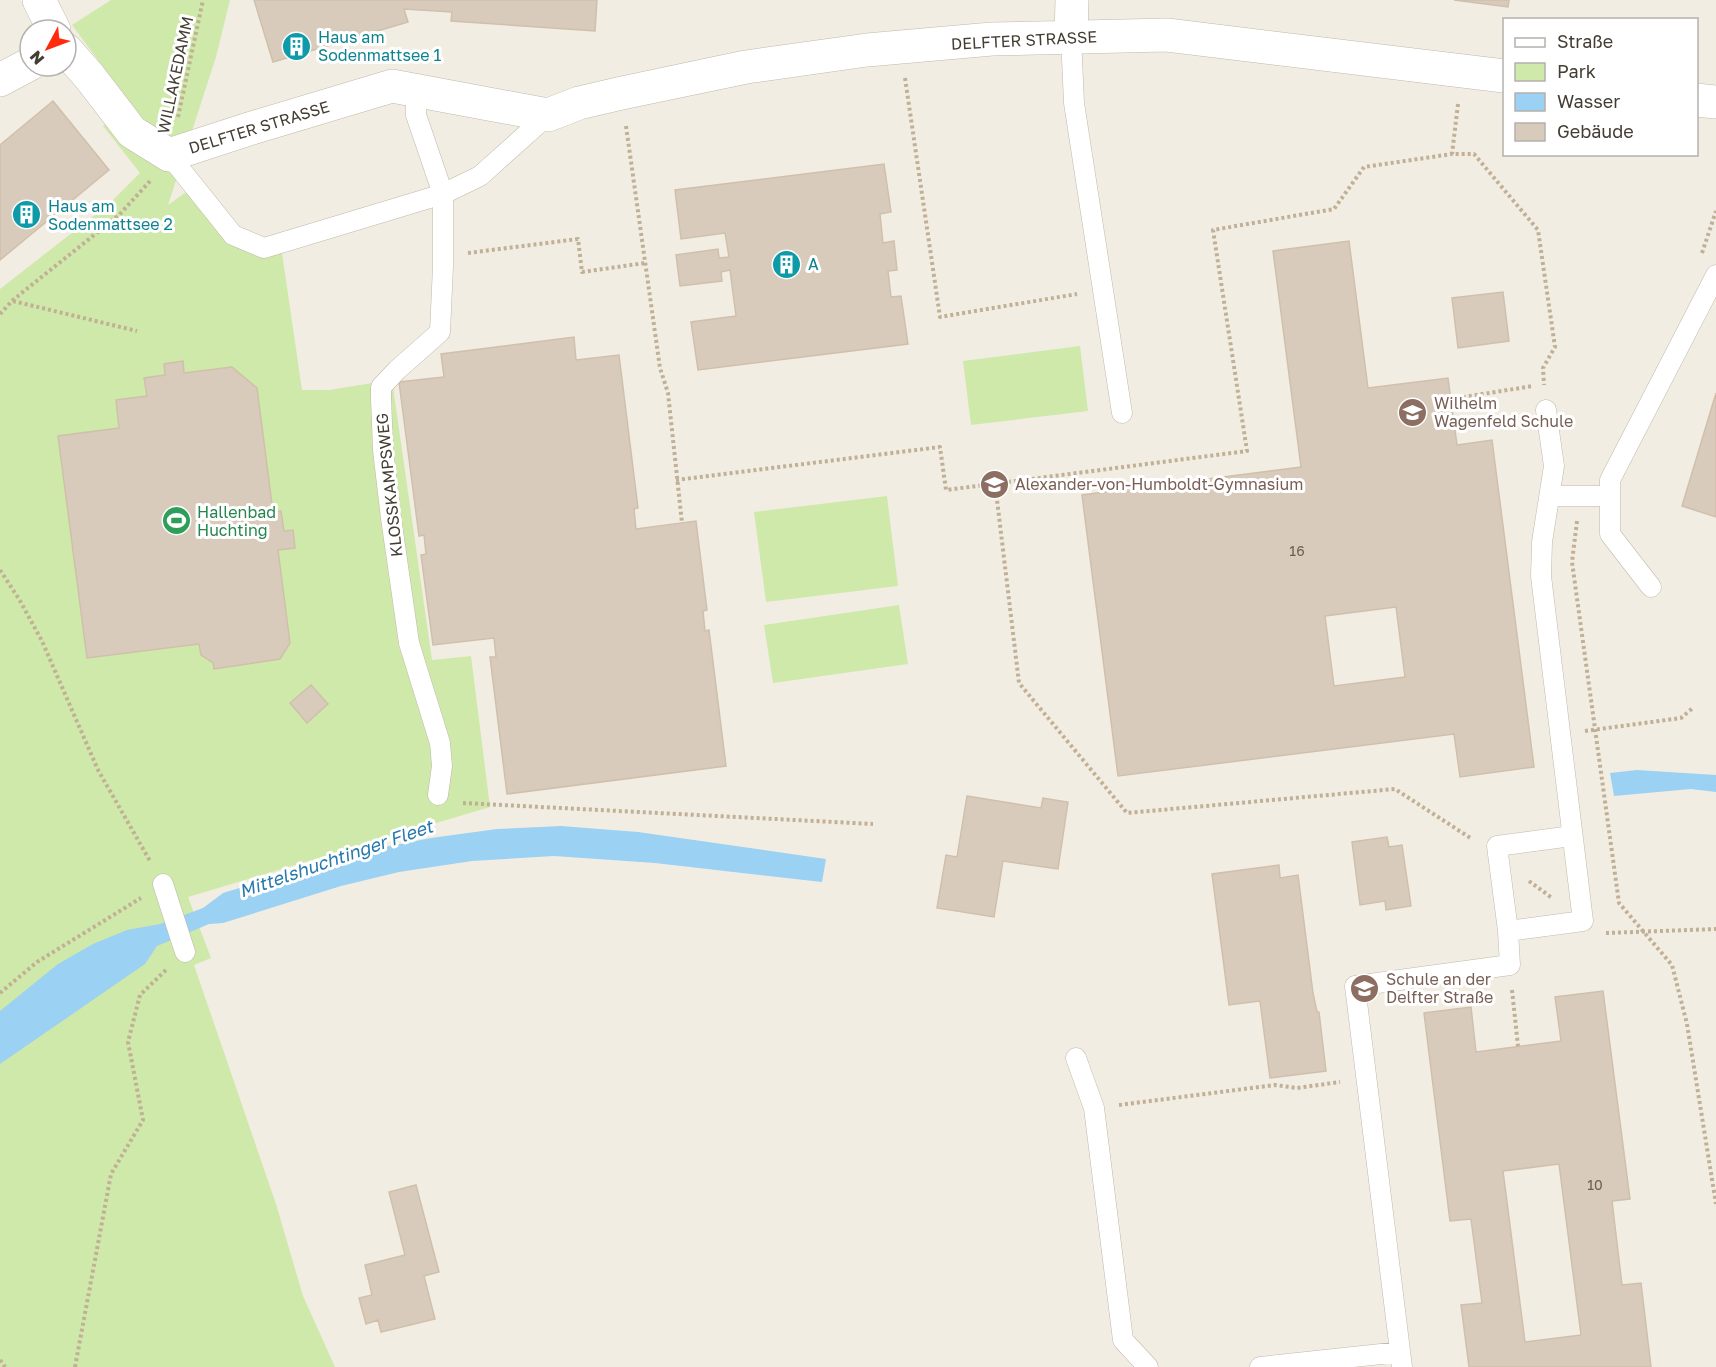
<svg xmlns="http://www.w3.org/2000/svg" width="1716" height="1367" font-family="'Golos Text',sans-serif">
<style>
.green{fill:#cee9a9}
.water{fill:#9bd1f3}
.building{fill:#d8cbbb;stroke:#d0c0ab;stroke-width:1.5;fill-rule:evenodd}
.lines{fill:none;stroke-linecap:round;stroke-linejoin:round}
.service-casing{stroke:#c1b8a8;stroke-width:21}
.minor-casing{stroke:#c1b8a8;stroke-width:34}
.path{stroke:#c1b096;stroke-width:4;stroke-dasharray:3 3;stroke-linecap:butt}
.service{stroke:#fff;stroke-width:20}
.minor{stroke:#fff;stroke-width:33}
.labels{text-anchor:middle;stroke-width:6;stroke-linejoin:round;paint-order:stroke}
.number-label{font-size:14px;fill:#696055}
.culture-label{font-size:16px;fill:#0d838f;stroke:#fff;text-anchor:start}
.street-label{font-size:16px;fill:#443d33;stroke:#fff}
.education-label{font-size:16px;fill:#785e54;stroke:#fff;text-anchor:start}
.leisure-label{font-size:16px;fill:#27864d;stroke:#fff;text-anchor:start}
.water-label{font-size:18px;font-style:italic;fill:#2778ad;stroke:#fff}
</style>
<rect width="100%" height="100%" fill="#f2ede3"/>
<path class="green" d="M111,0H230L216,57L168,205L192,188L232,239L281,246L302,390H329L392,380L432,660L471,656L490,807L188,897L211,958L194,965L276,1204L303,1296L335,1367H0V289L109,204L140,173L103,126L130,103L72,25Z
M1080,346L1088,411L971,425L963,361Z
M887,496L898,586L766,602L754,512Z
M899,605L908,664L773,683L764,625Z"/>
<path class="water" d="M1637,770L1716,775V792L1691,789L1614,796L1610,773Z
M561,826L638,832L826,859L822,882L655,863L554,856L472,861L399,872L341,886L223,923L209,924L157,946L145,964L0,1064V1011L58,964L93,944L127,930L160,924L203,908L223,893L359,852L431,838L497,829Z"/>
<path class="building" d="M254,0H597L595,31L451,21L452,12L404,9L408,22L273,62Z
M1454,0H1509L1508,7Z
M53,101L109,170L0,260V145Z
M884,164L891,212L880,214L883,243L894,241L897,270L888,271L891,297L901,296L908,344L698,370L691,322L736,316L730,270L721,272L722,281L680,286L676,255L718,249L719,258L729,257L725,233L681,239L675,190Z
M1349,241L1368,388L1448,378L1457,445L1492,440L1534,767L1460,777L1454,734L1118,776L1082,495L1301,467L1273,251ZM1396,607L1405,677L1334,686L1325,616Z
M1503,292L1509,341L1458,348L1452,298Z
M574,337L576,360L619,355L638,508L634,509L636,529L696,521L707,610L703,611L705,631L709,630L726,766L507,794L490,657H496L494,638L433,645L421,555L426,554L424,535L419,536L399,382L444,377L441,354Z
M183,361L184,373L232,367L257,388L273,512L281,511L284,531L293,530L295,548L278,550L290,643L280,659L214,669L213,663L201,655L199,644L87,658L58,436L119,428L116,400L147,396L144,378L165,375L164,364Z
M1716,393V517L1682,506Z
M311,685L328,704L307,723L290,703Z
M967,796L1041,808L1043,798L1068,802L1058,869L1003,861L994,917L937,908L946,855L957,857Z
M1387,837L1389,847L1402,845L1411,906L1386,910L1385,901L1360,905L1352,842Z
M1279,865L1280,878L1298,875L1313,993L1317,1012H1319L1326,1071L1270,1078L1260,1001L1229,1005L1212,874Z
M1603,991L1630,1199L1612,1201L1622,1285L1641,1283L1651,1367H1469L1461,1305L1482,1303L1471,1219L1450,1221L1424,1013L1471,1007L1476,1052L1561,1041L1555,997ZM1559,1164L1581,1335L1525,1342L1503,1171Z
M416,1185L439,1272L424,1276L435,1319L381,1332L378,1320L366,1324L359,1298L372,1295L365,1265L405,1255L389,1192Z"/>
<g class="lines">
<defs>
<path id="service" d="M1071,36L1074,103L1122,413
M416,91V115L443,194V266L440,332L397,370L381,387V398L383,450L391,518L409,643L440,743L442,766L438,795
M169,155L233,235L264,248L443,194L480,176L548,115
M1546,410L1554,466L1542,542L1541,576L1583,921L1508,931L1497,846L1572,836
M1550,496H1609
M1651,587L1610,534V480L1716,275
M163,884L185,952
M1076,1058L1094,1108L1123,1340L1148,1367
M1260,1367L1400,1352
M1402,1367L1355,986L1510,965L1508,931"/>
<path id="minor" d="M39,0L54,30
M1071,36L1072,0
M66,50L89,76L132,132L169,155L252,128L392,86L548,115L579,103L622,93L746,67L867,50L992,39L1167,35L1504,76
M0,80L30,64
M1696,100L1716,102"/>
</defs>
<use href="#service" class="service-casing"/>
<use href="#minor" class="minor-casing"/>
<path class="path" d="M905,78L940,317L1077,294
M1458,104L1452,154H1474L1538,230L1555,347L1543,368L1544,385
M178,117L203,0
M626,126L660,368L668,393L682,523
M468,253L578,239L582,272L645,263
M1702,253L1716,211
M13,301L137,331
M0,314L13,300L119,215L151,180
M1451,399L1533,386
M676,480L940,447L946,490L1247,451L1213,230L1334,209L1364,167L1452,154
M995,483L1019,683L1127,813L1395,789L1472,839
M1577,521L1572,562L1619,903L1672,965L1687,1024L1716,1204
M0,570L19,599L42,641L98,770L150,861
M1585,731L1681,718L1694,707
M463,803L873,824
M1529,881L1552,898
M1606,933L1716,929
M1512,990L1518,1046
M0,993L37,962L141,898
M1119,1105L1275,1085L1297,1088L1340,1082
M0,1360L5,1367
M75,1367L111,1174L143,1120L128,1042L140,995L167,969"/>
<use href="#service" class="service"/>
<use href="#minor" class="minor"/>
</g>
<defs>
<symbol id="building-disc" viewBox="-11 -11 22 22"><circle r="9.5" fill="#0f9aa8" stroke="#fff"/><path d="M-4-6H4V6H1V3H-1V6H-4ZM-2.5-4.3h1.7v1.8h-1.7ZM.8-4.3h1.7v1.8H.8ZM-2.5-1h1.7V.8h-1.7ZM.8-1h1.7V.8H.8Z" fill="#fff"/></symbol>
<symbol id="school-disc" viewBox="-11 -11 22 22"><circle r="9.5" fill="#8d6e63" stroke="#fff"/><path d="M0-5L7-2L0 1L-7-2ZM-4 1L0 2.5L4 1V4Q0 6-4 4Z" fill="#fff"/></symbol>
<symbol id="stadium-disc" viewBox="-11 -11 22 22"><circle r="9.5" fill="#2e9e5b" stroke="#fff"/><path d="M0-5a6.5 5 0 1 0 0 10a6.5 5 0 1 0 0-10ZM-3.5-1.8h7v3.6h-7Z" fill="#fff"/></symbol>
</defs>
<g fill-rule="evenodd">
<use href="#building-disc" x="280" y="30" width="33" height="33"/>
<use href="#building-disc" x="10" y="198" width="33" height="33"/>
<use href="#building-disc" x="770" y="248" width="33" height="33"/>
<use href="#school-disc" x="1396" y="396" width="33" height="33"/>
<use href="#school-disc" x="978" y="468" width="33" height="33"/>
<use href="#stadium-disc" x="160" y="504" width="33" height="33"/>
<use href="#school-disc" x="1348" y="972" width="33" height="33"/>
</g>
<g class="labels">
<g class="number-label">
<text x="1297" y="556">16</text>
<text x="1595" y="1190">10</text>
</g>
<g class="culture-label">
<text x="318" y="43">Haus am<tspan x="318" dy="18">Sodenmattsee 1</tspan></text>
<text x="48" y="212">Haus am<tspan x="48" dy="18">Sodenmattsee 2</tspan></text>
<text x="808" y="270">A</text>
</g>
<g class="street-label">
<text transform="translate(1024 40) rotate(-3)" y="6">DELFTER STRASSE</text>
<text transform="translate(175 75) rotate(-78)" y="6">WILLAKEDAMM</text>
<text transform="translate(259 127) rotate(-17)" y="6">DELFTER STRASSE</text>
<text transform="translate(389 485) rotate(-96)" y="6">KLOSSKAMPSWEG</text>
</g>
<g class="education-label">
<text x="1434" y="409">Wilhelm<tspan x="1434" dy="18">Wagenfeld Schule</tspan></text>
<text x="1015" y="490">Alexander-von-Humboldt-Gymnasium</text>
<text x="1386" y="985">Schule an der<tspan x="1386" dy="18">Delfter Straße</tspan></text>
</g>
<g class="leisure-label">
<text x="197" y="518">Hallenbad<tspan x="197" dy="18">Huchting</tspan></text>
</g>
<g class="water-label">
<text transform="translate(336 859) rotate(-19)" y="6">Mittelshuchtinger Fleet</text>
</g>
</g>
<rect x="1503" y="18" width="195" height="138" fill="#ffffff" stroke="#b4b1ad" stroke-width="1.5"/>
<rect x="1515" y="38" width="30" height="9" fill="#ffffff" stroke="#b4b1ad" stroke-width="1.5"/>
<text x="1557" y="48" font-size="18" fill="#443d33">Straße</text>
<rect x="1515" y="63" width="30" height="18" fill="#cee9a9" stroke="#b4b1ad" stroke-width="1.5"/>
<text x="1557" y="78" font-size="18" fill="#443d33">Park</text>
<rect x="1515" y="93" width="30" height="18" fill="#9bd1f3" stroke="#b4b1ad" stroke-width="1.5"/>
<text x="1557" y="108" font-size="18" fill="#443d33">Wasser</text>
<rect x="1515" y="123" width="30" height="18" fill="#d8cbbb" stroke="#b4b1ad" stroke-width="1.5"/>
<text x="1557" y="138" font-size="18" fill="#443d33">Gebäude</text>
<g transform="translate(48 48) rotate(229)"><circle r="28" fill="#ffffff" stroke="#b4b1ad" stroke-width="1.5"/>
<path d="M0-4.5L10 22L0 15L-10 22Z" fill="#ff2b0d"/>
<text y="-9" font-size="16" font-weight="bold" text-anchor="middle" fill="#443d33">N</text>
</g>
</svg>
